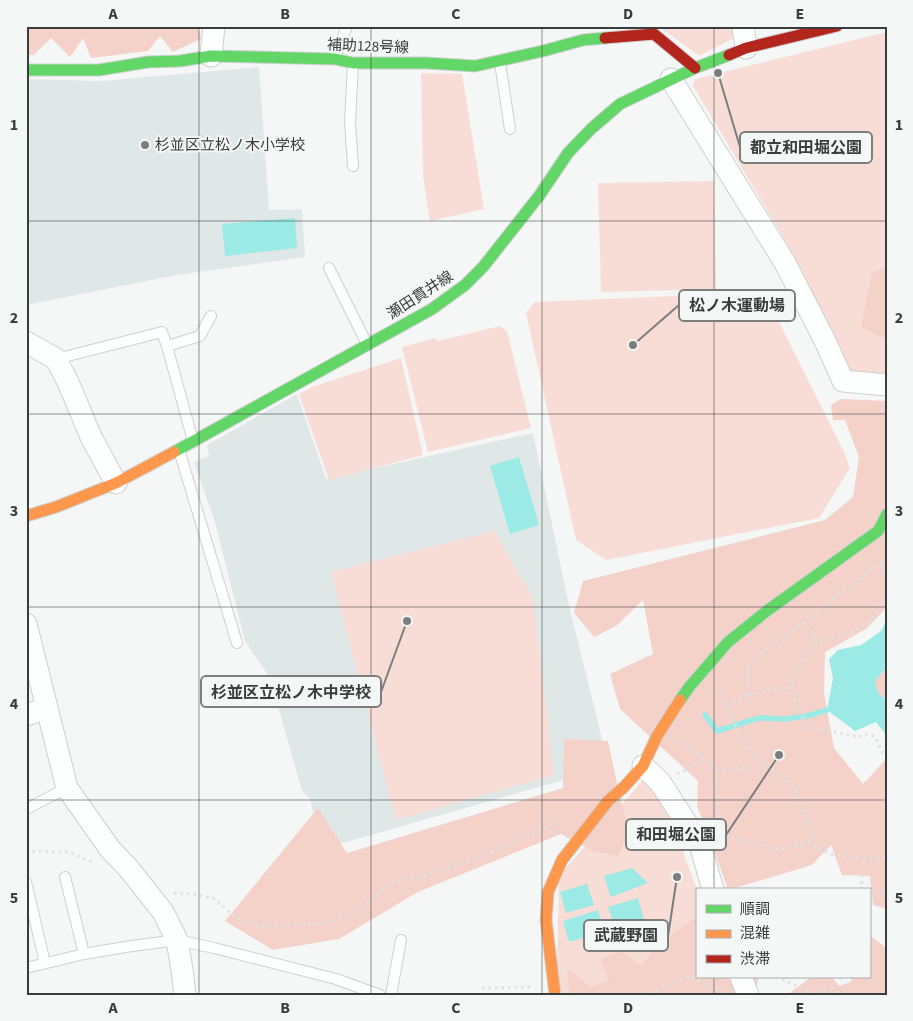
<svg xmlns="http://www.w3.org/2000/svg" width="913" height="1021" font-family="'Source Sans 3','Noto Sans JP',sans-serif">
<style>
.built{fill:#e0e8e7}
.green{fill:#f8dcd6}
.forest{fill:#f5d2c9}
.water{fill:#9ceae5}
.lines{fill:none;stroke-linecap:round;stroke-linejoin:round}
.stream{stroke:#9ceae5;stroke-width:5.5}
.lane-casing{stroke:#cfd0d0;stroke-width:12}
.street-casing{stroke:#cfd0d0;stroke-width:23}
.fast-casing{stroke:#cfd0d0;stroke-width:13}
.slow-casing{stroke:#cfd0d0;stroke-width:13}
.jam-casing{stroke:#cfd0d0;stroke-width:13}
.path{stroke:#e0e1e1;stroke-width:3;stroke-dasharray:2.5 4;stroke-linecap:butt}
.lane{stroke:#fdfefe;stroke-width:10}
.street{stroke:#fdfefe;stroke-width:21}
.fast{stroke:#63d668;stroke-width:11}
.slow{stroke:#ff974d;stroke-width:11}
.jam{stroke:#b3261e;stroke-width:11}
.grid{fill:none;stroke:#3b3d3d;stroke-width:1;stroke-opacity:0.55}
.poi-dot{fill:#7c7e7e;stroke:#f3f8f7;stroke-width:2}
.labels{text-anchor:middle;stroke-width:4;stroke-linejoin:round;paint-order:stroke}
.street-label{font-size:15px;fill:#3b3d3d;stroke:#f3f8f7}
.poi-label{font-size:15px;fill:#3b3d3d;stroke:#f3f8f7;text-anchor:start}
.leader{fill:none;stroke:#7c7e7e;stroke-width:2}
.callout-dot{fill:#7c7e7e;stroke:#f3f8f7;stroke-width:2}
.callout{fill:#f3f8f7;stroke:#7c7e7e;stroke-width:2}
.callout-label{font-size:16px;text-anchor:middle;font-weight:bold;fill:#3b3d3d}
.neatline{fill:none;stroke:#3b3d3d;stroke-width:2}
.grid-label{font-size:16px;text-anchor:middle;font-weight:bold;fill:#3b3d3d}
</style>
<rect width="100%" height="100%" fill="#f4f7f6"/>
<path class="built" d="M259,67L269,210L302,209L305,257L177,275L26,305V79L102,81Z
M297,394L326,479L533,433L568,601L609,767L322,849L310,799L302,791L270,678L245,641L215,522L194,462L209,456L207,445Z"/>
<path class="green" d="M658,26H732L734,38L699,56Z
M887,32V378L846,372L789,247L693,86L695,79Z
M421,73L462,74L484,209L430,221L423,176Z
M714,181L716,289L601,292L598,183Z
M764,292L844,452L850,468L819,518L606,560L576,540L526,313L535,302Z
M500,326L507,331L531,428L428,452L402,347L435,338L438,341Z
M401,358L423,455L329,480L299,394L312,387Z
M494,531L533,598L554,775L396,820L331,572Z
M643,780L663,804L680,843L697,890V977L730,995H562L557,971L559,876Z"/>
<path class="forest" d="M26,26H198L201,39L173,52L160,36L148,51L91,58L83,38L70,57L51,38L34,55H26Z
M887,267V340L861,327L872,272Z
M841,399L887,401V607L866,629L825,652L824,693L834,748L863,784L887,758V909L873,905L870,876L842,875L831,845L812,865L728,890L706,827L697,807L698,781L620,709L610,674L653,654L643,600L616,626L594,637L574,613L583,581L825,520L853,497L859,457L845,420H833L831,405Z
M887,667V701L877,693L875,681Z
M564,739L608,741L620,798L630,830L618,856L593,851L561,834L418,892L339,939L273,950L225,921L318,808L347,853L563,788Z
M697,917V977H759L754,995H570L567,968L591,987L609,981L601,959L620,951L641,966L657,946L687,923Z
M869,935L885,947L887,949V995H787L811,977H832L839,986L851,982L852,977H869Z"/>
<path class="water" d="M295,218L297,248L225,256L222,224Z
M519,457L539,525L510,534L490,466Z
M887,619V667L875,681L878,693L887,701V736L876,722L855,731L827,710L833,678L829,659L838,650L861,645L881,631Z
M632,868L648,883L611,897L604,876Z
M587,884L594,905L566,913L560,892Z
M638,898L644,920L616,929L608,907Z
M598,910L604,932L569,942L563,921Z"/>
<g class="lines">
<path class="stream" d="M705,715L717,731L759,718L784,719L807,716L827,710"/>
<defs>
<path id="lane" d="M335,58L347,26
M500,63L510,129
M353,166L350,122L353,64
M329,268L367,344
M167,346L200,336L211,316
M56,359L162,332L167,346L193,441
M179,450L237,643
M26,809L67,788
M65,877L84,954
M26,882L45,963
M26,968L84,954L125,947L177,940L214,948L336,979L380,995
M391,995L401,940"/>
<path id="street" d="M743,26L746,48
M211,56L214,26
M671,79L785,263L825,341L843,381L887,385
M26,342L56,359L68,382L91,437L116,483
M26,624L67,788L110,849L129,869L163,912L177,940L182,970L185,995
M26,715L47,708
M643,766L660,782L700,844L713,890
M741,977L748,995"/>
<path id="fast" d="M26,70H99L148,62L180,61L211,56L335,59L353,63H426L475,66L543,51L583,40L605,38
M174,452L432,309L465,285L483,267L539,196L568,153L591,129L620,104L695,68L729,55
M680,700L690,686L728,642L768,610L878,531L887,514"/>
<path id="slow" d="M26,516L56,507L116,483L174,452
M555,995L546,920L548,892L562,860L608,801L624,787L643,766L657,736L680,700"/>
<path id="jam" d="M605,38L654,34L695,68
M729,55L746,48L837,26"/>
</defs>
<use href="#lane" class="lane-casing"/>
<use href="#street" class="street-casing"/>
<use href="#fast" class="fast-casing"/>
<use href="#slow" class="slow-casing"/>
<use href="#jam" class="jam-casing"/>
<path class="path" d="M880,565L887,580
M887,594L879,609L869,622L854,632L817,642L807,652L789,687L807,727L859,737L865,734L874,736C879,743 880,751 887,757
M804,622L817,642
M719,689L733,719L740,738L758,758L794,787L812,836L808,843
M749,695L764,691L789,687
M727,706L749,695L747,669L752,660L804,622L870,570L887,561
M681,742L706,759L716,770L767,767
M716,770L721,837
M677,774L705,760
M719,838L730,837L780,850L808,843L831,854L864,859L884,857L887,855
M26,851L68,852L94,863
M877,889L887,897
M861,890L864,859
M174,893L193,894L215,899L235,917L256,926L324,924L356,913L373,897L392,882L422,876L452,866L492,851L563,820
M776,977L780,978L812,993L834,987L840,977
M482,988L530,987
M714,989L715,995
M838,991L839,995
M644,995L690,976L714,989L723,987
M698,995L707,985"/>
<use href="#lane" class="lane"/>
<use href="#street" class="street"/>
<use href="#fast" class="fast"/>
<use href="#slow" class="slow"/>
<use href="#jam" class="jam"/>
</g>
<path class="grid" d="M199,26V995M371,26V995M542,26V995M714,26V890M26,221H887M26,414H887M26,607H887M26,800H887M714,977V995"/>
<circle class="poi-dot" cx="145" cy="145" r="5"/>
<g class="labels">
<g class="street-label">
<text transform="translate(368 46) rotate(2)" y="5">補助128号線</text>
<text transform="translate(420 295) rotate(-33)" y="5">瀬田貫井線</text>
</g>
<g class="poi-label">
<text x="155" y="150">杉並区立松ノ木小学校</text>
</g>
</g>
<path class="leader" d="M718 73L740 147M633 345L679 305M407 621L381 692M779 755L726 835M677 877L668 936"/>
<g class="callout-dot">
<circle cx="718" cy="73" r="5"/>
<circle cx="633" cy="345" r="5"/>
<circle cx="407" cy="621" r="5"/>
<circle cx="779" cy="755" r="5"/>
<circle cx="677" cy="877" r="5"/>
</g>
<g class="callout">
<rect x="740" y="132" width="132" height="31" rx="5"/>
<rect x="679" y="290" width="116" height="31" rx="5"/>
<rect x="201" y="676" width="180" height="31" rx="5"/>
<rect x="626" y="819" width="100" height="31" rx="5"/>
<rect x="584" y="920" width="84" height="31" rx="5"/>
</g>
<g class="callout-label">
<text x="806" y="153">都立和田堀公園</text>
<text x="737" y="311">松ノ木運動場</text>
<text x="291" y="698">杉並区立松ノ木中学校</text>
<text x="676" y="840">和田堀公園</text>
<text x="626" y="941">武蔵野園</text>
</g>
<rect width="913" height="1021" fill="none" stroke="#f3f8f7" stroke-width="55"/>
<rect x="696" y="888" width="175" height="90" fill="#f3f8f7" stroke="#a9adad"/>
<rect x="706" y="905" width="25" height="8" fill="#63d668" stroke="#a9adad"/>
<text x="740" y="914" font-size="15" fill="#3b3d3d">順調</text>
<rect x="706" y="930" width="25" height="8" fill="#ff974d" stroke="#a9adad"/>
<text x="740" y="938" font-size="15" fill="#3b3d3d">混雑</text>
<rect x="706" y="955" width="25" height="8" fill="#b3261e" stroke="#a9adad"/>
<text x="740" y="964" font-size="15" fill="#3b3d3d">渋滞</text>
<rect x="28" y="28" width="858" height="966" class="neatline"/>
<g class="grid-label">
<text x="113" y="19">A</text>
<text x="285" y="19">B</text>
<text x="456" y="19">C</text>
<text x="628" y="19">D</text>
<text x="800" y="19">E</text>
<text x="14" y="130">1</text>
<text x="899" y="130">1</text>
<text x="14" y="323">2</text>
<text x="899" y="323">2</text>
<text x="14" y="516">3</text>
<text x="899" y="516">3</text>
<text x="14" y="709">4</text>
<text x="899" y="709">4</text>
<text x="14" y="903">5</text>
<text x="899" y="903">5</text>
<text x="113" y="1013">A</text>
<text x="285" y="1013">B</text>
<text x="456" y="1013">C</text>
<text x="628" y="1013">D</text>
<text x="800" y="1013">E</text>
</g>
</svg>
